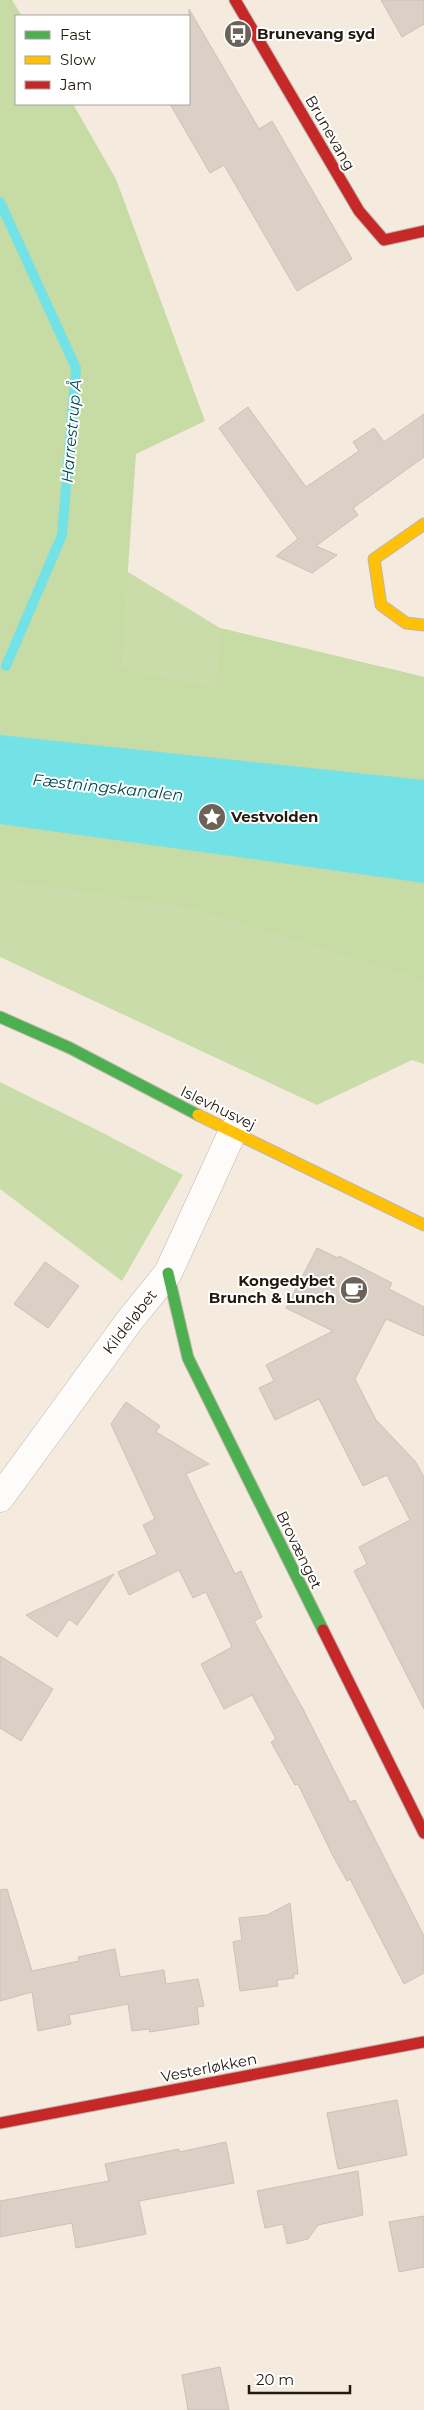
<svg xmlns="http://www.w3.org/2000/svg" width="424" height="2410" font-family="Montserrat,sans-serif">
<style>
.green{fill:#cadca9}
.forest{fill:#c7dba4}
.water{fill:#73e2e6}
.lines{fill:none;stroke-linecap:round;stroke-linejoin:round}
.stream{stroke:#73e2e6;stroke-width:10}
.building{fill:#dad0c6;stroke:#cac1b7}
.street-casing{stroke:#bfb6ac;stroke-width:29}
.fast-casing{stroke:#bfb6ac;stroke-width:13}
.slow-casing{stroke:#bfb6ac;stroke-width:13}
.jam-casing{stroke:#bfb6ac;stroke-width:13}
.street{stroke:#fefcfa;stroke-width:28}
.fast{stroke:#4caf50;stroke-width:11}
.slow{stroke:#ffc107;stroke-width:11}
.jam{stroke:#c62828;stroke-width:11}
.labels{text-anchor:middle;stroke-width:4;stroke-linejoin:round;paint-order:stroke}
.poi-label{font-size:15px;font-weight:bold;fill:#22190f;stroke:#fff;text-anchor:start}
.street-label{font-size:15px;fill:#22190f;stroke:#fff}
.water-label{font-size:16px;font-style:italic;fill:#014b50;stroke:#fff}
</style>
<rect width="100%" height="100%" fill="#f5eade"/>
<path class="green" d="M0,563L128,572L220,628L424,677V1064L412,1060L317,1105L0,957Z
M0,1082L103,1133L183,1175L122,1281L0,1189Z"/>
<path class="forest" d="M0,0H12L22,16H16V104H73L116,179L205,421L136,454L121,669L217,688L220,628L424,677V980L194,908L0,879Z"/>
<path class="water" d="M0,735L424,780V883L0,824Z"/>
<g class="lines">
<path class="stream" d="M0,202L76,368L62,535L6,666"/>
</g>
<path class="building" d="M381,0H424V24L402,37Z
M189,9L259,129L272,121L352,259L297,291L224,165L210,173L170,104H189Z
M248,407L306,487L359,451L353,442L374,428L384,442L424,414V457L353,508L358,515L316,546L337,555L312,573L276,556L298,539L219,428Z
M317,1248L338,1258L339,1256L392,1283L389,1289L424,1307V1336L386,1319L355,1379L376,1420L415,1461L424,1477V1709L354,1571L367,1564L359,1547L410,1520L387,1475L363,1486L319,1399L275,1420L259,1388L274,1381L266,1365L333,1331L286,1308Z
M45,1262L79,1286L48,1328L14,1304Z
M126,1402L160,1426L156,1432L209,1464L186,1474L235,1574L241,1571L262,1617L254,1621L304,1711L350,1802L355,1800L424,1936V1973L404,1984L350,1879L347,1881L332,1854L298,1784L295,1785L271,1742L276,1739L252,1695L224,1709L201,1664L232,1647L206,1592L193,1598L179,1570L129,1595L118,1572L157,1554L143,1525L155,1519L111,1424Z
M114,1574L77,1625L69,1619L57,1637L26,1615Z
M0,1656L53,1689L21,1741L0,1728Z
M7,1889L32,1971L79,1961L78,1957L115,1949L120,1977L164,1970L166,1984L198,1979L204,2006L197,2007L199,2024L150,2032L149,2029L132,2031L128,2004L69,2015L71,2024L38,2031L32,1992L0,2001V1890Z
M290,1903L298,1974H294V1978L277,1980L278,1986L240,1991L233,1942L242,1940L239,1918L267,1915Z
M397,2100L407,2155L338,2169L327,2113Z
M226,2142L234,2183L139,2201L146,2234L76,2248L72,2223L0,2237V2201L109,2181L105,2164L179,2149V2152Z
M358,2171L363,2215L318,2225L308,2239L287,2244L283,2224L265,2228L257,2191Z
M424,2216V2267L399,2272L389,2222Z
M220,2367L229,2410H188L182,2375Z"/>
<g class="lines">
<defs>
<path id="street" d="M0,1498L130,1320L168,1273L233,1131"/>
<path id="fast" d="M0,1017L70,1048L198,1115
M168,1273L188,1358L323,1630"/>
<path id="slow" d="M424,524L374,559L381,605L406,623L424,625
M198,1115L424,1225"/>
<path id="jam" d="M235,0L359,211L384,240L424,231
M323,1630L424,1833
M0,2123L424,2042"/>
</defs>
<use href="#street" class="street-casing"/>
<use href="#fast" class="fast-casing"/>
<use href="#slow" class="slow-casing"/>
<use href="#jam" class="jam-casing"/>
<use href="#street" class="street"/>
<use href="#fast" class="fast"/>
<use href="#slow" class="slow"/>
<use href="#jam" class="jam"/>
</g>
<defs>
<symbol id="bus-disc" viewBox="-11 -11 22 22"><circle r="9.5" fill="#6c6257" stroke="#fff"/><path d="M-5-6H5V4H4V6H2V4H-2V6H-4V4H-5ZM-3.5-4V0h7V-4ZM-3.5 1.2v1.5H-2V1.2ZM2 1.2v1.5H3.5V1.2Z" fill="#fff"/></symbol>
<symbol id="sight-disc" viewBox="-11 -11 22 22"><circle r="9.5" fill="#6c6257" stroke="#fff"/><path d="M0-6L1.8-2.2L6-1.7L2.9 1.2L3.7 5.4L0 3.3L-3.7 5.4L-2.9 1.2L-6-1.7L-1.8-2.2Z" fill="#fff"/></symbol>
<symbol id="cafe-disc" viewBox="-11 -11 22 22"><circle r="9.5" fill="#6c6257" stroke="#fff"/><path d="M-5.5-4.5H6V0H3Q3 3.5 0 3.5H-2.5Q-5.5 3.5-5.5 0ZM3-3.2v2h1.7v-2ZM-6 4.5H4V6H-6Z" fill="#fff"/></symbol>
</defs>
<g fill-rule="evenodd">
<use href="#bus-disc" x="222" y="18" width="32" height="32"/>
<use href="#sight-disc" x="196" y="801" width="32" height="32"/>
<use href="#cafe-disc" x="338" y="1274" width="32" height="32"/>
</g>
<g class="labels">
<g class="poi-label">
<text x="257" y="39">Brunevang syd</text>
<text x="231" y="822">Vestvolden</text>
<text x="335" y="1286" text-anchor="end">Kongedybet<tspan x="335" dy="17">Brunch &amp; Lunch</tspan></text>
</g>
<g class="street-label">
<text transform="translate(330 133) rotate(60)" y="5">Brunevang</text>
<text transform="translate(218 1108) rotate(26)" y="5">Islevhusvej</text>
<text transform="translate(130 1322) rotate(-52)" y="5">Kildeløbet</text>
<text transform="translate(299 1550) rotate(64)" y="5">Brovænget</text>
<text transform="translate(209 2068) rotate(-11)" y="5">Vesterløkken</text>
</g>
<g class="water-label">
<text transform="translate(71 431) rotate(-85)" y="6">Harrestrup Å</text>
<text transform="translate(108 787) rotate(6)" y="6">Fæstningskanalen</text>
</g>
</g>
<rect x="15" y="15" width="175" height="90" fill="#ffffff" stroke="#a7a39f"/>
<rect x="25" y="31" width="25" height="8" fill="#4caf50" stroke="#a7a39f"/>
<text x="60" y="40" font-size="15" fill="#22190f">Fast</text>
<rect x="25" y="56" width="25" height="8" fill="#ffc107" stroke="#a7a39f"/>
<text x="60" y="65" font-size="15" fill="#22190f">Slow</text>
<rect x="25" y="81" width="25" height="8" fill="#c62828" stroke="#a7a39f"/>
<text x="60" y="90" font-size="15" fill="#22190f">Jam</text>
<path d="M249 2385v8h101v-8" fill="none" stroke="#22190f" stroke-width="2.5"/>
<text x="256" y="2385" font-size="15" fill="#22190f" stroke="#ffffff" stroke-width="4" paint-order="stroke">20 m</text>
</svg>
